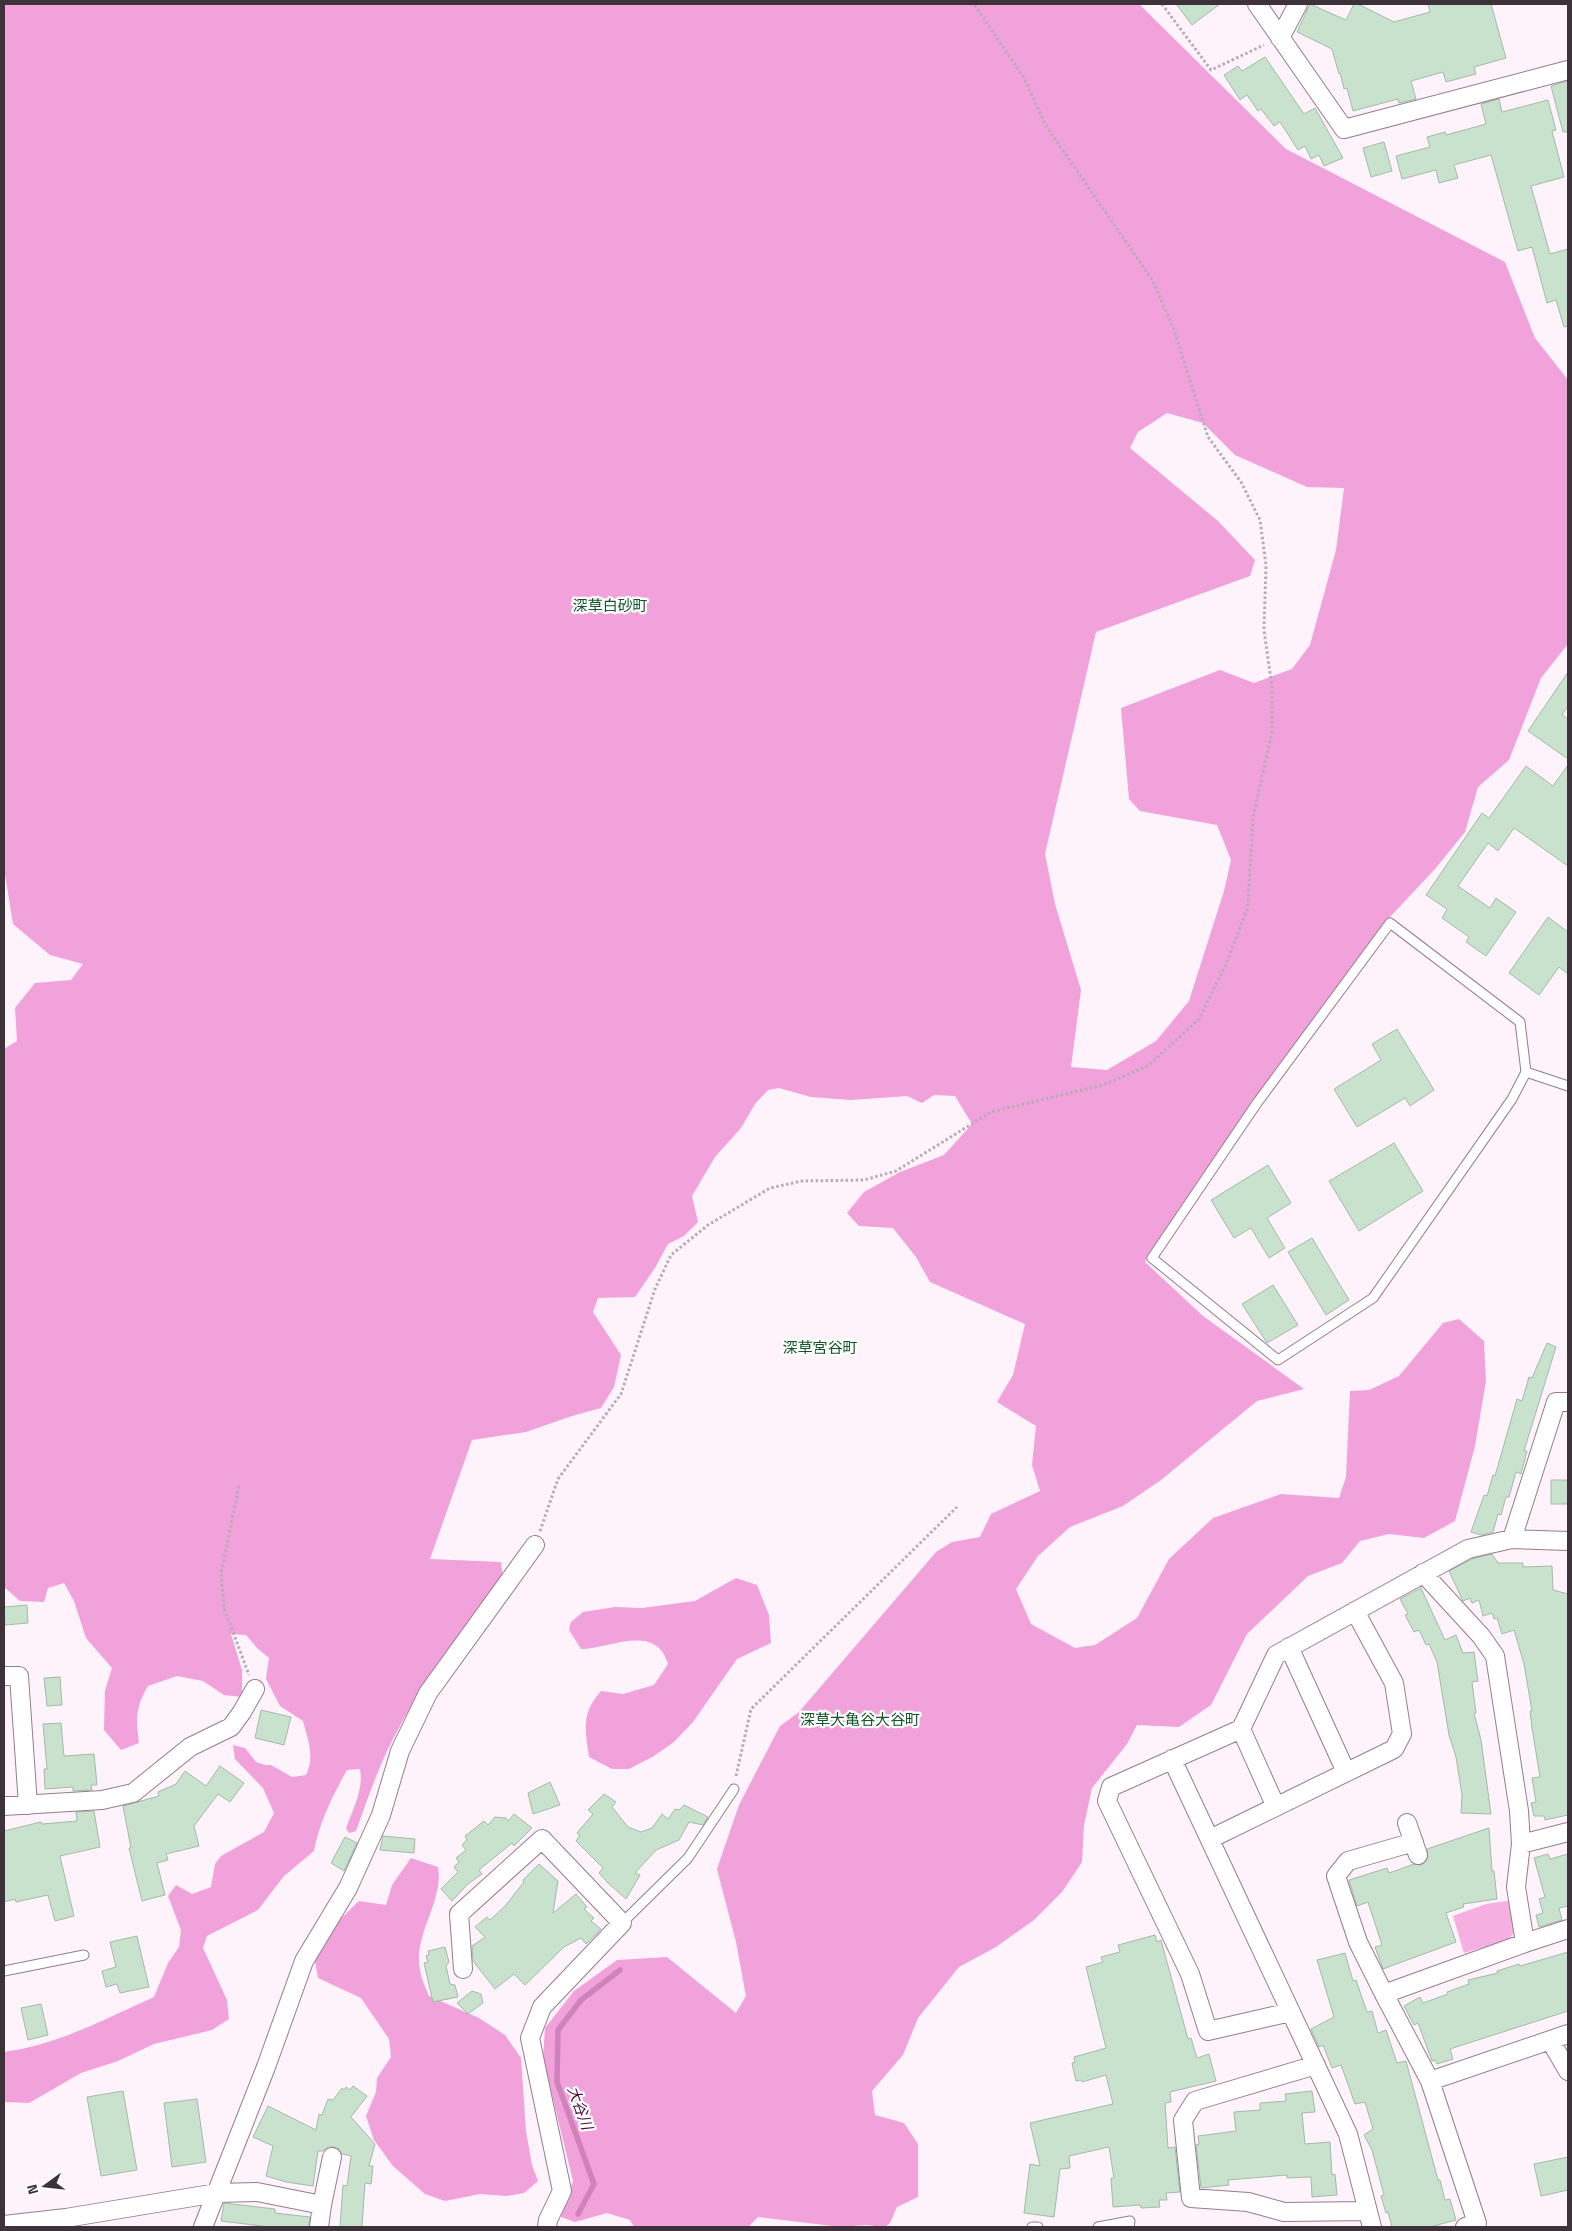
<svg xmlns="http://www.w3.org/2000/svg" width="1572" height="2231" font-family="'Titillium Web','Noto Sans JP',sans-serif">
<style>
.green{fill:#f5afe1}
.forest{fill:#f1a2db;fill-rule:evenodd}
.lines{fill:none;stroke-linecap:round;stroke-linejoin:round}
.stream{stroke:#d083bb;stroke-width:5.5}
.building{fill:#c9e2cd;stroke:#a3bba6}
.lane-casing{stroke:#957c8e;stroke-width:11}
.street-casing{stroke:#957c8e;stroke-width:20}
.path{stroke:#b7acb4;stroke-width:3;stroke-dasharray:2.5 2.5;stroke-linecap:butt}
.lane{stroke:#fff;stroke-width:9}
.street{stroke:#fff;stroke-width:18}
.labels{text-anchor:middle;stroke-width:4.5;stroke-linejoin:round;paint-order:stroke}
.neighbourhood-label{font-size:15px;fill:#125527;stroke:#fff}
.water-label{font-size:15px;font-style:italic;fill:#4b053f;stroke:#fff}
</style>
<rect width="100%" height="100%" fill="#fff3fb"/>
<path class="green" d="M1513,1900L1517,1929L1508,1940L1464,1953L1453,1916L1486,1904Z"/>
<path class="forest" d="M4,4H1139L1286,149L1505,262L1535,338L1568,380V644L1541,678L1509,760L1478,787L1465,832L1435,869L1390,917L1282,1062L1197,1182L1145,1262L1203,1316L1304,1389L1257,1401L1161,1480L1123,1506L1070,1527L1038,1556L1016,1589L1031,1624L1075,1648L1095,1645L1137,1618L1169,1559L1213,1518L1281,1494L1339,1498L1346,1477L1350,1391L1369,1390L1399,1376L1443,1323L1459,1319L1484,1341L1486,1381L1475,1446L1455,1521L1424,1538L1389,1534L1360,1541L1342,1563L1308,1576L1247,1634L1211,1705L1179,1727L1137,1725L1127,1744L1092,1788L1084,1825L1082,1862L1062,1892L1034,1920L996,1947L959,1967L918,2018L903,2055L872,2091L875,2115L904,2123L918,2144V2197L897,2207L890,2223L885,2227L865,2225L841,2227L758,2217L748,2227H634L630,2220L607,2213L575,2222L561,2217L573,2181L543,2058L545,2028L574,1991L617,1960L667,1957L736,2013L746,1996L736,1942L717,1869L739,1805L780,1726L799,1712L936,1552L952,1542L980,1537L991,1514L1040,1491L1032,1465L1036,1426L997,1402L1013,1375L1025,1324L930,1282L916,1257L893,1228L859,1226L847,1213L864,1192L900,1172L944,1155L972,1124L955,1096L934,1095L922,1103L907,1096L851,1100L811,1097L779,1088L768,1090L755,1104L741,1128L715,1157L692,1196L698,1222L684,1236L668,1244L655,1268L635,1297L598,1298L593,1312L621,1355L614,1387L601,1408L572,1416L526,1432L472,1440L430,1559L501,1562L504,1586C467,1630 428,1674 400,1726C381,1759 369,1795 356,1831L349,1833L346,1828C353,1809 364,1789 360,1769L347,1770C333,1795 319,1823 314,1851L284,1876L258,1910L207,1936L203,1948L227,2000L229,2019L212,2030L154,2044L118,2061L81,2073L29,2103L4,2102V2052C57,2045 105,2019 154,1997L168,1963L179,1947L181,1930L168,1896L176,1885L192,1894L211,1887L215,1864L221,1856L264,1832L274,1813L263,1788L235,1759L233,1745L245,1748L256,1762L265,1765H271L292,1777L306,1775C315,1757 308,1740 303,1721L280,1706L266,1679L269,1658L257,1648L246,1635L231,1634L242,1670V1697L224,1695L203,1681L177,1676L148,1686C135,1708 136,1719 139,1743L121,1750L104,1730L105,1691L112,1668L86,1638L74,1601L64,1583L48,1588L44,1602L20,1601L4,1587V1049L17,1041L15,1008L35,983L71,980L83,964L50,955L13,924L4,868ZM1167,413L1203,423L1235,455L1307,487L1344,488L1336,550L1310,645L1292,669L1254,683L1220,670L1121,708L1129,799L1140,811L1217,825L1231,860L1224,891L1189,1001L1156,1041L1107,1070L1071,1067L1081,990L1055,904L1045,854L1096,632L1250,576L1255,560L1218,521L1130,448L1138,432Z
M736,1578L757,1585L769,1615L771,1643L737,1659L693,1722L674,1742L654,1756L629,1769H612L589,1757C585,1729 581,1714 601,1691L623,1694L654,1685L668,1664C656,1622 609,1649 581,1649L569,1630L571,1622L583,1612L615,1607L642,1608L695,1601Z
M411,1858L438,1867C444,1902 413,1934 420,1970C421,1979 426,1988 429,1996L479,2018L505,2035L521,2058L526,2131L532,2165L538,2181L524,2193L506,2196L480,2194L445,2201L425,2194L393,2166L374,2140L366,2116L376,2092L377,2078L391,2057L389,2039L361,1998L318,1978L314,1956L331,1928L359,1901L386,1905L392,1885Z"/>
<g class="lines">
<path class="stream" d="M578,2214L594,2184L557,2082L558,2030L581,2000L620,1970"/>
</g>
<path class="building" d="M1176,4H1220L1192,25Z
M1310,4L1346,20L1354,4H1358L1394,22L1430,12L1428,4H1491L1506,58L1474,67L1476,74L1446,82L1443,72L1411,81L1416,99L1399,103L1398,99L1353,111L1347,88L1344,89L1340,73L1339,74L1332,49L1297,32Z
M1265,57L1304,114L1315,108L1343,158L1324,166L1319,155L1311,159L1305,146L1298,150L1280,122L1274,126L1261,109L1258,111L1247,95L1240,100L1224,75L1238,66L1242,71Z
M1568,81V132H1563L1551,86Z
M1499,99L1502,112L1548,100L1556,130L1552,131L1564,177L1531,186L1550,254L1568,249V326L1564,327L1556,300L1547,303L1532,247L1518,251L1491,155L1454,165L1458,178L1439,183L1436,170L1402,179L1396,156L1430,147L1427,137L1445,132L1446,135L1486,124L1481,104Z
M1384,142L1392,171L1371,177L1363,148Z
M1568,672V706L1562,715L1568,719V759L1528,731Z
M1568,765V866L1514,828L1498,851L1488,843L1458,886L1490,908L1496,898L1516,912L1486,956L1466,942L1469,937L1442,918L1447,909L1426,895L1482,813L1489,818L1526,766L1553,786Z
M1548,917L1568,932V974L1559,967L1539,995L1509,973Z
M1397,1029L1434,1090L1410,1106L1405,1098L1357,1127L1334,1089L1381,1060L1372,1044Z
M1394,1143L1423,1191L1359,1231L1329,1181Z
M1268,1165L1291,1203L1267,1218L1285,1248L1269,1258L1251,1228L1234,1238L1211,1200Z
M1312,1238L1349,1300L1326,1315L1288,1252Z
M1273,1285L1298,1325L1267,1343L1242,1304Z
M1547,1343L1556,1347L1524,1451H1527L1521,1474L1516,1472L1509,1497H1506L1501,1515L1498,1514L1493,1532L1481,1535L1471,1532L1484,1495L1487,1496L1493,1475L1495,1476L1517,1399L1522,1401L1529,1377L1532,1378Z
M1551,1480H1568V1504H1551Z
M1492,1554L1498,1563H1523V1567L1552,1566L1553,1590L1568,1594V1815L1545,1820L1544,1816H1534L1531,1803L1536,1802L1532,1778L1540,1777L1532,1728L1530,1711H1532L1524,1664L1514,1630L1502,1634L1497,1618L1494,1619L1492,1613L1483,1616L1479,1600L1472,1603L1470,1598L1463,1601L1449,1571L1472,1559Z
M1421,1588L1445,1640L1456,1635L1463,1653L1474,1652L1478,1681L1472,1682L1476,1713H1474L1481,1740L1491,1814L1461,1813L1462,1795L1456,1757L1449,1735L1437,1662L1429,1644L1426,1645L1419,1630L1414,1632L1405,1615L1408,1614L1400,1599Z
M27,1605L28,1623L5,1625L4,1607Z
M60,1677L62,1705L47,1706L44,1678Z
M261,1710L291,1717L284,1745L255,1738Z
M61,1723L64,1756L94,1754L97,1785H91L92,1790L73,1791V1787L45,1789L44,1769H47L43,1724Z
M220,1766L244,1783L230,1802L218,1794L194,1826L199,1846L166,1854L168,1860L157,1863L165,1895L142,1901L129,1848H131L123,1806L159,1796L158,1792L176,1784L185,1771L206,1786Z
M550,1782L560,1805L533,1814L528,1793Z
M604,1794L616,1802L612,1807L628,1827L641,1832L652,1828L662,1814L668,1819L675,1809L679,1810L684,1805L708,1817L703,1825L689,1822L679,1840L656,1850L635,1873L640,1875L626,1899L608,1883L599,1873L603,1868L576,1841L580,1835L577,1833L593,1814L588,1810Z
M94,1811L100,1847L60,1856L74,1916L55,1921L48,1895L16,1902L15,1899L4,1902V1831L41,1822L42,1824L77,1821L76,1812Z
M514,1814L532,1828L514,1846L512,1843L479,1870L482,1874L468,1884L452,1901L441,1889L458,1872L454,1867L459,1862L456,1858L466,1850L462,1845L467,1840L465,1836L484,1821L488,1825L495,1817L506,1818L508,1821Z
M1489,1828L1492,1871H1494L1497,1899L1463,1904L1464,1907L1446,1913L1456,1942L1383,1969L1375,1947L1382,1945L1368,1902L1357,1906L1349,1880L1387,1868L1389,1873L1414,1864L1422,1865L1428,1858L1427,1849Z
M383,1836L415,1839L414,1853L380,1850Z
M345,1837L357,1843L344,1871L331,1863Z
M1548,1854L1550,1859L1568,1854V1906L1559,1908L1562,1920L1539,1927L1536,1915L1543,1913L1539,1899L1545,1897L1534,1858Z
M539,1864L558,1881L553,1913L576,1894L587,1907L584,1909L594,1918L591,1921L601,1929L586,1944L581,1938L564,1947L525,1985L514,1974L495,1989L473,1961L472,1946L485,1937L475,1927L487,1917L490,1920L505,1906L524,1882L523,1880Z
M1155,1935L1157,1942L1161,1940L1188,2039L1191,2038L1197,2058L1209,2054L1216,2081L1170,2092L1171,2102L1165,2103L1168,2148L1175,2147L1180,2192L1166,2193L1167,2200H1159L1160,2207L1141,2208L1140,2205L1113,2207L1111,2178H1114L1109,2147L1069,2156L1070,2168L1060,2169L1054,2217L1024,2213L1030,2164L1040,2166L1030,2123L1113,2104L1106,2075L1082,2082L1081,2080L1076,2081L1072,2063L1075,2062L1074,2057L1106,2048L1086,1967L1103,1962L1101,1957L1120,1952L1118,1945Z
M137,1936L149,1987L120,1993L117,1984L106,1987L102,1971L116,1967L110,1942Z
M445,1947L449,1962L446,1966L450,1984L455,1985L458,1997L433,2002L424,1963L428,1962L426,1956L429,1955L428,1951Z
M1568,1952V2011L1450,2049L1453,2059L1437,2064L1435,2060L1432,2061L1418,2023L1414,2025L1404,2006L1420,1997L1423,2003L1448,1994L1447,1992L1469,1984L1468,1980L1498,1973L1497,1971L1519,1964L1520,1966Z
M1345,1953L1353,1981L1356,1980L1367,2012L1372,2011L1378,2033L1386,2030L1397,2063L1406,2061L1438,2180H1440L1445,2200L1450,2199L1456,2220L1430,2227H1392L1388,2212L1386,2213L1381,2196L1384,2195L1372,2150L1364,2135L1373,2129L1365,2102L1355,2104L1341,2065L1332,2068L1323,2045L1319,2047L1311,2029L1334,2017L1317,1960Z
M472,1991L481,1994L483,2003L468,2014L457,2003Z
M41,2004L48,2035L28,2040L21,2008Z
M353,2086L367,2096L351,2117L375,2144L369,2166H373L371,2184L365,2183L362,2227H340L343,2185L347,2186L351,2156L342,2154L339,2149L334,2147H328L323,2151H318L313,2186L286,2182L266,2176L273,2146L253,2137L268,2106L316,2130L319,2114L322,2115L328,2099L333,2100L342,2088L344,2090L346,2087L350,2090Z
M123,2091L137,2170L101,2176L87,2097Z
M1312,2091L1315,2112L1302,2113L1305,2144L1330,2142L1332,2175L1335,2174L1337,2195L1312,2197L1311,2177L1287,2178V2175L1228,2180L1229,2185L1201,2188L1196,2145L1199,2144L1198,2136L1236,2131L1234,2112L1260,2110V2103L1286,2101L1285,2094Z
M197,2099L206,2162L172,2167L164,2103Z
M1568,2157V2190L1541,2196L1534,2164Z
M224,2203L275,2209V2213L310,2217L309,2227H270L221,2221Z"/>
<g class="lines">
<defs>
<path id="lane" d="M1390,923L1520,1022L1526,1072L1512,1099L1373,1298L1278,1360L1152,1258L1257,1103Z
M1526,1072L1568,1086
M622,1923L688,1858L734,1789
M4,1971L84,1955
M1032,2227H1038
M1098,2227L1130,2221L1129,2227"/>
<path id="street" d="M1257,4L1344,129L1568,70
M1280,38L1298,4
M1512,1539L1556,1402H1568
M1423,1573L1481,1636L1495,1656L1519,1811L1521,1844L1516,1887L1525,1943
M1289,1647L1346,1772
M4,1676H19L28,1805
M1241,1729L1276,1807
M1172,1759L1348,2134L1372,2227
M4,1806L102,1800L133,1793L190,1747L231,1727L242,1712L255,1689
M1407,1823L1418,1855
M1210,1839L1394,1749L1402,1734L1394,1683L1355,1611
M1521,1844L1568,1832
M1568,1929L1525,1943L1384,1994L1430,2081L1568,2034
M463,1969L459,1914L542,1839L622,1923L542,2007L530,2038L562,2191L548,2220L547,2227
M1384,1994L1358,1942L1336,1876L1348,1861L1414,1842
M1291,2012L1208,2031L1190,1974L1107,1801L1111,1787L1241,1729L1276,1655L1468,1549L1512,1539L1568,1541
M1550,2040L1568,2071
M1316,2065L1195,2101L1183,2120L1191,2198L1248,2202L1284,2212L1368,2211
M1430,2081L1477,2223L1465,2227
M322,2205L332,2157
M4,2225L66,2218L217,2193L257,2192L322,2205L319,2227
M203,2227L266,2067L304,1961L348,1888L381,1815L400,1751L428,1693L535,1545"/>
</defs>
<use href="#lane" class="lane-casing"/>
<use href="#street" class="street-casing"/>
<path class="path" d="M1162,4L1211,70L1264,45
M239,1486L221,1574L224,1608L249,1675
M540,1531L558,1479L621,1394L655,1289L671,1255L708,1225L770,1188L802,1181L864,1180L896,1171L991,1112L1103,1085L1148,1066L1199,1019L1226,964L1248,907L1253,817L1272,732V687L1264,630L1266,565L1260,520L1241,482L1208,437L1174,330L1153,281L1046,126L1024,78L974,4
M736,1776L751,1709L957,1507"/>
<use href="#lane" class="lane"/>
<use href="#street" class="street"/>
</g>
<g class="labels">
<g class="neighbourhood-label">
<text x="610" y="611">深草白砂町</text>
<text x="820" y="1353">深草宮谷町</text>
<text x="860" y="1725">深草大亀谷大谷町</text>
</g>
<g class="water-label">
<text transform="translate(580 2108) rotate(70)" y="5">大谷川</text>
</g>
</g>
<rect width="1572" height="2231" fill="none" stroke="#3d323a" stroke-width="10"/>
<g transform="translate(45 2186) rotate(255)" stroke="#ffffff" stroke-width="4" paint-order="stroke">
<path d="M0-4L9 19L0 12L-9 19Z" fill="#3d323a"/>
<text y="-8" font-size="14" font-weight="bold" text-anchor="middle" fill="#3d323a">N</text>
</g>
</svg>
